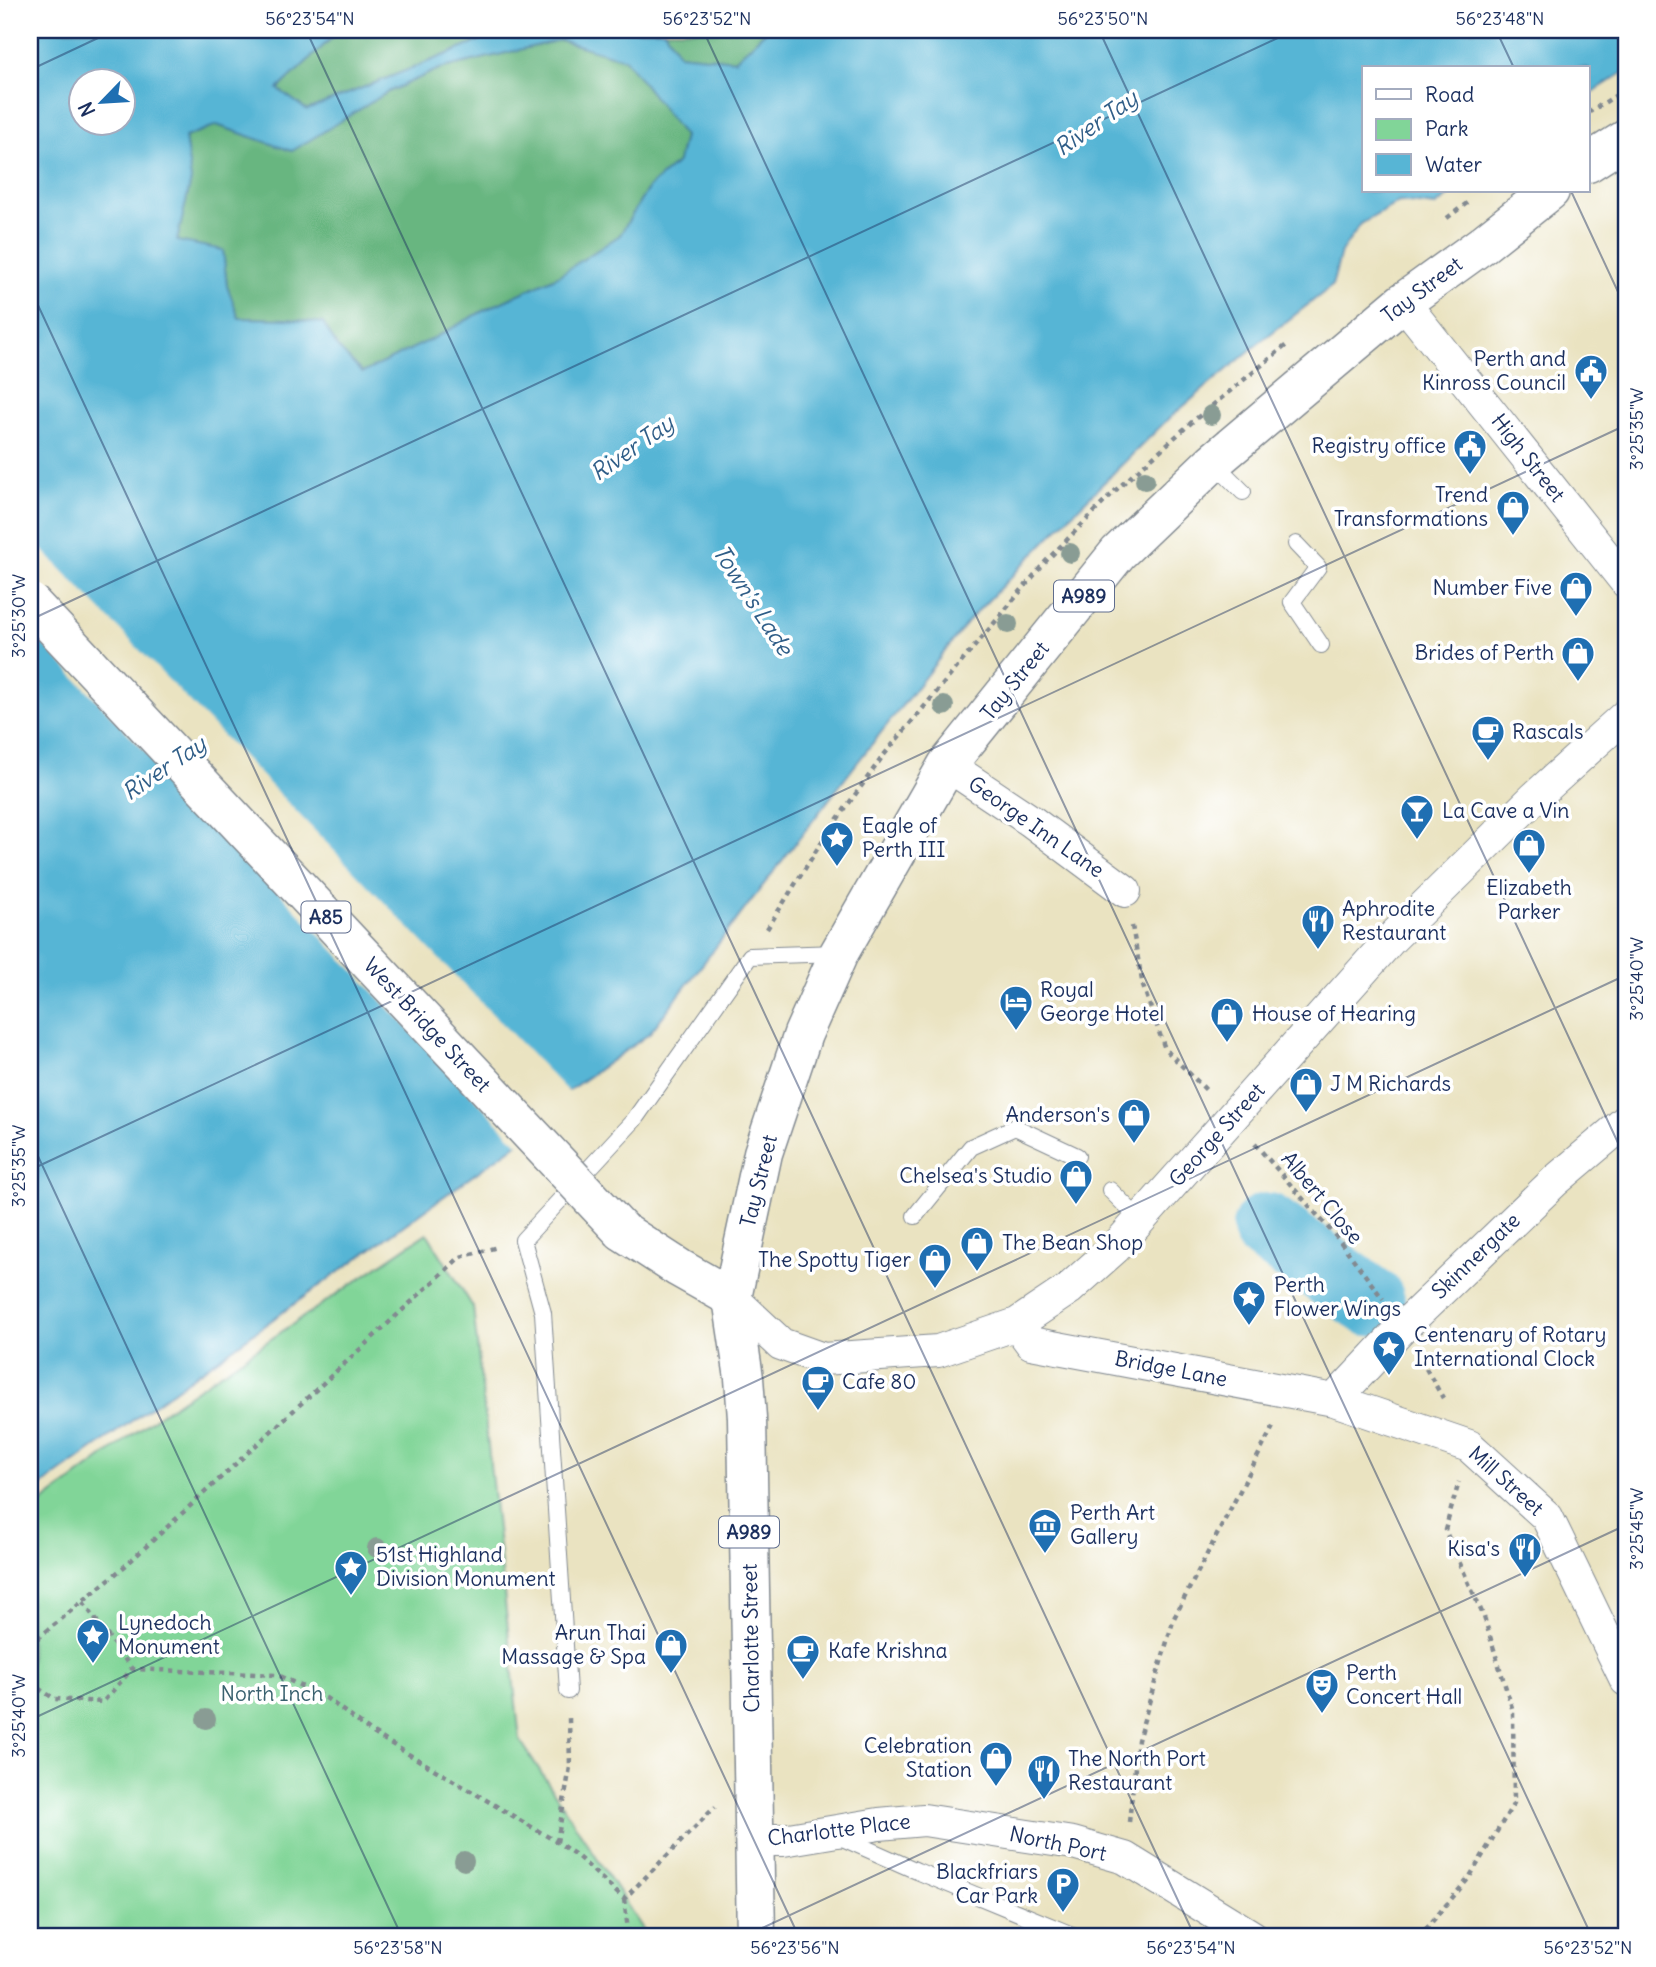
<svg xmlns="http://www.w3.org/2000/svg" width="1656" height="1967" font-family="Delius,sans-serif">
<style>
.green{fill:#81d598;stroke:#4e827b;stroke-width:2}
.forest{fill:#68b680;stroke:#42726f;stroke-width:2}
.water{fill:#57b5d5;stroke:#39729a;stroke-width:2;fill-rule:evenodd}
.pier{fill:#eae3c1}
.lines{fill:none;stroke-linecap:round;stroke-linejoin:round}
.river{stroke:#57b5d5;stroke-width:70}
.lane-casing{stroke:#828990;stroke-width:18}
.street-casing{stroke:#828990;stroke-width:34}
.primary-casing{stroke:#828990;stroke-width:41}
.path{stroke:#828990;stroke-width:4.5;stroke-dasharray:5 5;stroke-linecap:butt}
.lane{stroke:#fff;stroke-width:16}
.street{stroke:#fff;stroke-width:32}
.primary{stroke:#fff;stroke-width:38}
.primary-bridge-casing{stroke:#828990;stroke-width:41;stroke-linecap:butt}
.primary-bridge{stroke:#fff;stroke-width:38}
.tree{fill:#899c94}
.ticks{fill:none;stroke:#1b2f5e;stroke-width:2;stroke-opacity:0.45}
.labels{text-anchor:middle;stroke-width:7;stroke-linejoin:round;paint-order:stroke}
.shield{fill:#fff;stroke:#5f6d8e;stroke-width:2}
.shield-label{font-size:19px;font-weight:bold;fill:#1b2f5e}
.street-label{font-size:21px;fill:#1b2f5e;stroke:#fff}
.poi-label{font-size:21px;fill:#1b2f5e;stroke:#fff;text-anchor:start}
.park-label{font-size:21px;fill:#3a616f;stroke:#fff}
.water-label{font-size:23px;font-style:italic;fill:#305e88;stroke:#fff}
.neatline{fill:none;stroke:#1b2f5e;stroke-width:2.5}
.ticks-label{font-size:18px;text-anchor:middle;fill:#1b2f5e}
</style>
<rect width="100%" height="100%" fill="#fff"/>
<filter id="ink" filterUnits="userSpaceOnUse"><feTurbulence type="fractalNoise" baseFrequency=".0143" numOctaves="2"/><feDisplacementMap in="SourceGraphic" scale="14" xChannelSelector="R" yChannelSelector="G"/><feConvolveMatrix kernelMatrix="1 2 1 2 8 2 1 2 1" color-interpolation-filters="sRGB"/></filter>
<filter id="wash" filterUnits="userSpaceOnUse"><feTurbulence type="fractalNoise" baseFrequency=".00686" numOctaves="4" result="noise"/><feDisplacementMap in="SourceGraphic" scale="28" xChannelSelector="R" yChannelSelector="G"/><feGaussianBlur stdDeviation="1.57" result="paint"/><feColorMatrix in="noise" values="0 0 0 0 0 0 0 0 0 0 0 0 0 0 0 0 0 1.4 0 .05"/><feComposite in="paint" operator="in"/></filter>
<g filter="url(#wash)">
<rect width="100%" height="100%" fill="#eae3c1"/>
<path class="green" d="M427,1233L473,1307L520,1740L648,1937H30V1512L156,1417Z"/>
<path class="forest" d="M340,30H499L473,44L307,110L278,89Z
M664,30H767L735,60L679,54Z
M560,40L625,59L684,136L678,162L649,187L620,235L558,276L483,311L437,337L362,373L338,348L323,323L286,319L239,318L227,286L223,250L177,241L191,180L185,137L217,125L292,151L388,92L439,69Z"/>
<path class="water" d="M30,30H340L278,89L307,110L473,44L499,30H664L679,54L735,60L767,30H1626V71L1588,95V68H1364V191H1455L1436,206L1399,202L1361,224L1341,252L1332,286L1260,342L1166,421L1076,510L972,617L857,763L649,1034L568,1091L525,1138L30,1494ZM560,40L625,59L684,136L678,162L649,187L620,235L558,276L483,311L436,337L362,373L338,348L323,323L286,319L239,318L227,286L223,250L177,241L191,180L185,137L217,125L292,151L388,92L439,69ZM80,80H122V122H80Z"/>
<path class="pier" d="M30,537L570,1094L528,1141L520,1146L30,630Z"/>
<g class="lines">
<path class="river" d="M1267,1228L1370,1301"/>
</g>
</g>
<g filter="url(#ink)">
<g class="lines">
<defs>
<path id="lane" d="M1213,462L1243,492
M1296,544L1318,567L1292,602L1321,645
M1110,1190L1140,1220
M915,1216L971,1147L1015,1127L1077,1156
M568,1691L543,1313L523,1240L634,1120L750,956L838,953
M838,1836L917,1871L1077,1937"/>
<path id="street" d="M1403,302L1626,582
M947,765L1031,821L1125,891
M732,1298L781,1344L823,1359L938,1351L1017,1324L1069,1289L1115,1248L1391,939L1534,798L1626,715
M1017,1324L1031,1343L1334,1400L1469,1446L1547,1517L1626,1680
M1334,1400L1403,1327L1555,1181L1626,1121
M755,1840H783L879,1824L924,1820L1073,1843L1125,1858L1253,1937"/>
<path id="primary" d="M1588,163L1626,139
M622,1231L679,1268L732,1298
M756,1937L747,1418L744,1378L732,1298L763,1153L803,1034L839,953L947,765L1118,553L1213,462L1403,302L1482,245L1550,191"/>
</defs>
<use href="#lane" class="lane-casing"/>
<use href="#street" class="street-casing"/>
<use href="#primary" class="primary-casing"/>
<path class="path" d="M1588,113L1626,89
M1447,218L1471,200
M1132,926L1143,986L1165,1049L1207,1091
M767,929L826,835L883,756L1046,561L1118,488L1192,422L1289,343
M1255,1144L1339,1240L1383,1299
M1421,1360L1443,1398
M83,1602L132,1669
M30,1645L125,1566L460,1257L498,1247
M30,1683L55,1699L103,1702L132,1669L278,1675L326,1698L373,1733L557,1842L576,1855L624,1899L715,1807
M1129,1822L1138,1740L1174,1618L1275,1423
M557,1842L570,1767L569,1718
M624,1899L629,1937
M1419,1937L1469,1878L1514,1803L1513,1711L1484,1617L1445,1530L1459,1482"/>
<use href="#lane" class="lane"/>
<use href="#street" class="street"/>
<use href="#primary" class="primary"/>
<defs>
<path id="primary-bridge" d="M30,602L622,1231"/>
</defs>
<use href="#primary-bridge" class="primary-bridge-casing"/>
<use href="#primary-bridge" class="primary-bridge"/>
</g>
<g class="tree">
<circle cx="1211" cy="415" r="10"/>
<circle cx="1145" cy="480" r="10"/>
<circle cx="1070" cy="553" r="10"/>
<circle cx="1008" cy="624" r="10"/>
<circle cx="944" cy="706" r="10"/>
<circle cx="377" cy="1548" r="10"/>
<circle cx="206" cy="1719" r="10"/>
<circle cx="464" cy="1861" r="10"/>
</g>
</g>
<path class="ticks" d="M306,30L1195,1937M703,30L1592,1937M1099,30L1626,1160M1496,30L1514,68M30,70L115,30M1571,191L1626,309M30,288L799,1937M30,620L1295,30M30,1139L402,1937M30,1170L1626,425M30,1720L1626,975M743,1937L1626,1525"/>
<defs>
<symbol id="civic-pin" viewBox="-11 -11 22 30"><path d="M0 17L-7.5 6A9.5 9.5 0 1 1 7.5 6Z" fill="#1f6fb2" stroke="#fff"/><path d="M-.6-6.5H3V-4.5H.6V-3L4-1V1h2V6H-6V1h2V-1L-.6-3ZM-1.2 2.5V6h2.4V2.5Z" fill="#fff"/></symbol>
<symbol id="shop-pin" viewBox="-11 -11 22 30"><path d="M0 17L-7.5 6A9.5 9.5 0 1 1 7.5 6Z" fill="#1f6fb2" stroke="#fff"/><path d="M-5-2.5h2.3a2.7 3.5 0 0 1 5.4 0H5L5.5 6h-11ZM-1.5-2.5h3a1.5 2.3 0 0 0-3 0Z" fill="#fff"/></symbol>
<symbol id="cafe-pin" viewBox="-11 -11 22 30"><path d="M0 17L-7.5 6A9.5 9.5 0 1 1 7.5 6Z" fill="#1f6fb2" stroke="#fff"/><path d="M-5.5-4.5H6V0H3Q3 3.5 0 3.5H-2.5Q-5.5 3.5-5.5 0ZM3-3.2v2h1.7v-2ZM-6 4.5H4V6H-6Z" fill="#fff"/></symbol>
<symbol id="bar-pin" viewBox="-11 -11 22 30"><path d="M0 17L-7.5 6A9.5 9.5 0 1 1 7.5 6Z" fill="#1f6fb2" stroke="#fff"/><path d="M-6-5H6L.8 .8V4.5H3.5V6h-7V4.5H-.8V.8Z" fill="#fff"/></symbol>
<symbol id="sight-pin" viewBox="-11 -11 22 30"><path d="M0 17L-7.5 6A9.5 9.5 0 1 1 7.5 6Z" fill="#1f6fb2" stroke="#fff"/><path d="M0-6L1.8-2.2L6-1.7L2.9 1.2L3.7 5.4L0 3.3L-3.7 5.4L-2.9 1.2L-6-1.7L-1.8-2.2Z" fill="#fff"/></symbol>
<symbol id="restaurant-pin" viewBox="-11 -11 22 30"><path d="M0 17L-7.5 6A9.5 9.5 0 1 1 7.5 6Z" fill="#1f6fb2" stroke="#fff"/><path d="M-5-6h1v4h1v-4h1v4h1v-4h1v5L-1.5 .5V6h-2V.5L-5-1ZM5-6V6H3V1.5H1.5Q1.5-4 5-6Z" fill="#fff"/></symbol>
<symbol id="hotel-pin" viewBox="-11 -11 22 30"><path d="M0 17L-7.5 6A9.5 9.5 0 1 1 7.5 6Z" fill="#1f6fb2" stroke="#fff"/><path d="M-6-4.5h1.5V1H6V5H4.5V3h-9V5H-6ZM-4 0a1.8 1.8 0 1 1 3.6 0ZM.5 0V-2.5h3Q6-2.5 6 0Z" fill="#fff"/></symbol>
<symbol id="museum-pin" viewBox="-11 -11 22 30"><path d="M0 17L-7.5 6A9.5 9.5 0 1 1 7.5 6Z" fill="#1f6fb2" stroke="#fff"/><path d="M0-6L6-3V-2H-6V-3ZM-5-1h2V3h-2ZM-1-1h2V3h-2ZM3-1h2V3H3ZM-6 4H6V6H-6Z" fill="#fff"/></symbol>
<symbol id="theatre-pin" viewBox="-11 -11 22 30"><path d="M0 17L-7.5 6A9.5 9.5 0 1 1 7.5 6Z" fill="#1f6fb2" stroke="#fff"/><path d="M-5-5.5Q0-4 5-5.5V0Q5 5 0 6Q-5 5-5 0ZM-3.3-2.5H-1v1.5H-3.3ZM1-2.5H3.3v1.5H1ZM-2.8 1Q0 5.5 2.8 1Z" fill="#fff"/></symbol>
<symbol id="parking-pin" viewBox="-11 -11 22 30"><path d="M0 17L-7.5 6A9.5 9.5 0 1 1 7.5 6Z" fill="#1f6fb2" stroke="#fff"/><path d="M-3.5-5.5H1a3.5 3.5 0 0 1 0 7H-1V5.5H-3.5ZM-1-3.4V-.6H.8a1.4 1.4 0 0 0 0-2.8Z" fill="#fff"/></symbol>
</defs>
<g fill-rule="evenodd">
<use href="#civic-pin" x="1572" y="352" width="38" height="52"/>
<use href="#civic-pin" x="1451" y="427" width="38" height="52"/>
<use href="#shop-pin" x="1494" y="488" width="38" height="52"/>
<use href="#shop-pin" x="1557" y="569" width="38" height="52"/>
<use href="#shop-pin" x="1559" y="634" width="38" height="52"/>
<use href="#cafe-pin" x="1469" y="713" width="38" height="52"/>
<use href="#bar-pin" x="1398" y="792" width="38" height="52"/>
<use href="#sight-pin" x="818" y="819" width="38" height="52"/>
<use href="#shop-pin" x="1510" y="826" width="38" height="52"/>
<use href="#restaurant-pin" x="1299" y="902" width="38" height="52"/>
<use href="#hotel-pin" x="997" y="983" width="38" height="52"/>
<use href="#shop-pin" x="1208" y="995" width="38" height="52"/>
<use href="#shop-pin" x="1287" y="1065" width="38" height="52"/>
<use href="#shop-pin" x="1115" y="1096" width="38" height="52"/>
<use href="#shop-pin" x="1057" y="1157" width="38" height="52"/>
<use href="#shop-pin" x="958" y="1224" width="38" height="52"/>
<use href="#shop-pin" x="916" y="1241" width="38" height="52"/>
<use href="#sight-pin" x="1230" y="1278" width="38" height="52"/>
<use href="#sight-pin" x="1370" y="1328" width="38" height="52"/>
<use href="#cafe-pin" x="799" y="1363" width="38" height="52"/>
<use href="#museum-pin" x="1026" y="1506" width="38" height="52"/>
<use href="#restaurant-pin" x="1506" y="1530" width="38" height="52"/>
<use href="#sight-pin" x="332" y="1548" width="38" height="52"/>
<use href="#sight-pin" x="74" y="1616" width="38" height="52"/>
<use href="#shop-pin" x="652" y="1626" width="38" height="52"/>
<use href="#cafe-pin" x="784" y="1632" width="38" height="52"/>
<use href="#theatre-pin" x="1303" y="1666" width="38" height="52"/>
<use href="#shop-pin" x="977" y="1739" width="38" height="52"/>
<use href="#restaurant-pin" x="1025" y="1752" width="38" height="52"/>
<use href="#parking-pin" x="1044" y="1865" width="38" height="52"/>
</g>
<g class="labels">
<g class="shield">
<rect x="1054" y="580.5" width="60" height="31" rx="5"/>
<rect x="301.5" y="901.5" width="49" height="31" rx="5"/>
<rect x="719" y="1516.5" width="60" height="31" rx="5"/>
</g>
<g class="shield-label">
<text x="1084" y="603">A989</text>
<text x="326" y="924">A85</text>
<text x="749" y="1539">A989</text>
</g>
<g class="street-label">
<text transform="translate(1422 290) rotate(-37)" y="7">Tay Street</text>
<text transform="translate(1528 458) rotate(52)" y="7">High Street</text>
<text transform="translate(1015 681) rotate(-51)" y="7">Tay Street</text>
<text transform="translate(1036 827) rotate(35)" y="7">George Inn Lane</text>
<text transform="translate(427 1025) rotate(47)" y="7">West Bridge Street</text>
<text transform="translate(1217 1135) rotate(-48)" y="7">George Street</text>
<text transform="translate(759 1181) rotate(-76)" y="7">Tay Street</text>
<text transform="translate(1322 1198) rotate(50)" y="7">Albert Close</text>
<text transform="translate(1476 1256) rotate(-44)" y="7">Skinnergate</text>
<text transform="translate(1171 1369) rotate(11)" y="7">Bridge Lane</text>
<text transform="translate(1506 1481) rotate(42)" y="7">Mill Street</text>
<text transform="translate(751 1638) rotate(-91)" y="7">Charlotte Street</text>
<text transform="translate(839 1830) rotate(-7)" y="7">Charlotte Place</text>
<text transform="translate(1058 1844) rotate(12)" y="7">North Port</text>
</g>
<g class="poi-label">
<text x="1566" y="366" text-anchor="end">Perth and<tspan x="1566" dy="24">Kinross Council</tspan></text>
<text x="1446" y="453" text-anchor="end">Registry office</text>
<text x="1488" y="502" text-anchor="end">Trend<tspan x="1488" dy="24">Transformations</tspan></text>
<text x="1552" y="595" text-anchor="end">Number Five</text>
<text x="1554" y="660" text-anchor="end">Brides of Perth</text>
<text x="1512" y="739">Rascals</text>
<text x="1442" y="818">La Cave a Vin</text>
<text x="862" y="833">Eagle of<tspan x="862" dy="24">Perth III</tspan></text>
<text x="1529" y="895" text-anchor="middle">Elizabeth<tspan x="1529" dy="24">Parker</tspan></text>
<text x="1342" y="916">Aphrodite<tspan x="1342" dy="24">Restaurant</tspan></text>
<text x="1040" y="997">Royal<tspan x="1040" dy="24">George Hotel</tspan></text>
<text x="1252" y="1021">House of Hearing</text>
<text x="1330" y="1091">J M Richards</text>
<text x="1110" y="1122" text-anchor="end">Anderson's</text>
<text x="1052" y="1183" text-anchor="end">Chelsea's Studio</text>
<text x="1002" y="1250">The Bean Shop</text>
<text x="911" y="1267" text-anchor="end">The Spotty Tiger</text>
<text x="1274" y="1292">Perth<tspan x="1274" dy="24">Flower Wings</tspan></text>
<text x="1414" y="1342">Centenary of Rotary<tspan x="1414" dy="24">International Clock</tspan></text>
<text x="842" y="1389">Cafe 80</text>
<text x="1070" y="1520">Perth Art<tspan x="1070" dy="24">Gallery</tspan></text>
<text x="1500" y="1556" text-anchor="end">Kisa's</text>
<text x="376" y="1562">51st Highland<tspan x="376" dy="24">Division Monument</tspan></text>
<text x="118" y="1630">Lynedoch<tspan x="118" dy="24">Monument</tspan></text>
<text x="646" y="1640" text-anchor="end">Arun Thai<tspan x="646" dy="24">Massage &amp; Spa</tspan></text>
<text x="828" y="1658">Kafe Krishna</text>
<text x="1346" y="1680">Perth<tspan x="1346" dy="24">Concert Hall</tspan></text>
<text x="972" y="1753" text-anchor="end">Celebration<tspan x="972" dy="24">Station</tspan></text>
<text x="1068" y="1766">The North Port<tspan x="1068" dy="24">Restaurant</tspan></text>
<text x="1038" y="1879" text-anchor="end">Blackfriars<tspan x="1038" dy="24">Car Park</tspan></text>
</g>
<g class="park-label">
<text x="272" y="1701">North Inch</text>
</g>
<g class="water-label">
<text transform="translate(1096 123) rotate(-35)" y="8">River Tay</text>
<text transform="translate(632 448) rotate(-35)" y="8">River Tay</text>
<text transform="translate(753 600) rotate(57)" y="8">Town's Lade</text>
<text transform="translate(164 768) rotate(-34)" y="8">River Tay</text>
</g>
</g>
<rect width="1656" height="1967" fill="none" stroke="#fff" stroke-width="77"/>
<rect x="1362" y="66" width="228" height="126" fill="#ffffff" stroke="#a4acbf" stroke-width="2"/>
<rect x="1376" y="89" width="35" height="10" fill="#ffffff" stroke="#a4acbf" stroke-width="2"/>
<text x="1425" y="102" font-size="21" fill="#1b2f5e">Road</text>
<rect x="1376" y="119" width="35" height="21" fill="#81d598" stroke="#a4acbf" stroke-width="2"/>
<text x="1425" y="136" font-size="21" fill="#1b2f5e">Park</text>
<rect x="1376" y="154" width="35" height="21" fill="#57b5d5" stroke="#a4acbf" stroke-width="2"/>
<text x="1425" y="172" font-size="21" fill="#1b2f5e">Water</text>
<g transform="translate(102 102) rotate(245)"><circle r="33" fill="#ffffff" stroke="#a4acbf" stroke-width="2"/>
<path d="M0-5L12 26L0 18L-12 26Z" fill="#1f6fb2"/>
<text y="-10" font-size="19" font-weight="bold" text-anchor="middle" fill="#1b2f5e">N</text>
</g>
<rect x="38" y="38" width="1580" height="1890" class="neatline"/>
<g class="ticks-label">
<text x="310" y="25">56°23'54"N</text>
<text x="707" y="25">56°23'52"N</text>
<text x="1103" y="25">56°23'50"N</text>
<text x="1500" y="25">56°23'48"N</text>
<text transform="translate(1637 429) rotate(-90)" y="6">3°25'35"W</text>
<text transform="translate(19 616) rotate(-90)" y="6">3°25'30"W</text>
<text transform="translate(1637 979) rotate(-90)" y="6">3°25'40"W</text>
<text transform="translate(19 1166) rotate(-90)" y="6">3°25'35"W</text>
<text transform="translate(1637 1529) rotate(-90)" y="6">3°25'45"W</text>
<text transform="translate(19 1716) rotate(-90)" y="6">3°25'40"W</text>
<text x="398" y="1954">56°23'58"N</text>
<text x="795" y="1954">56°23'56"N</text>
<text x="1191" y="1954">56°23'54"N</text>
<text x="1588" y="1954">56°23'52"N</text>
</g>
</svg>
